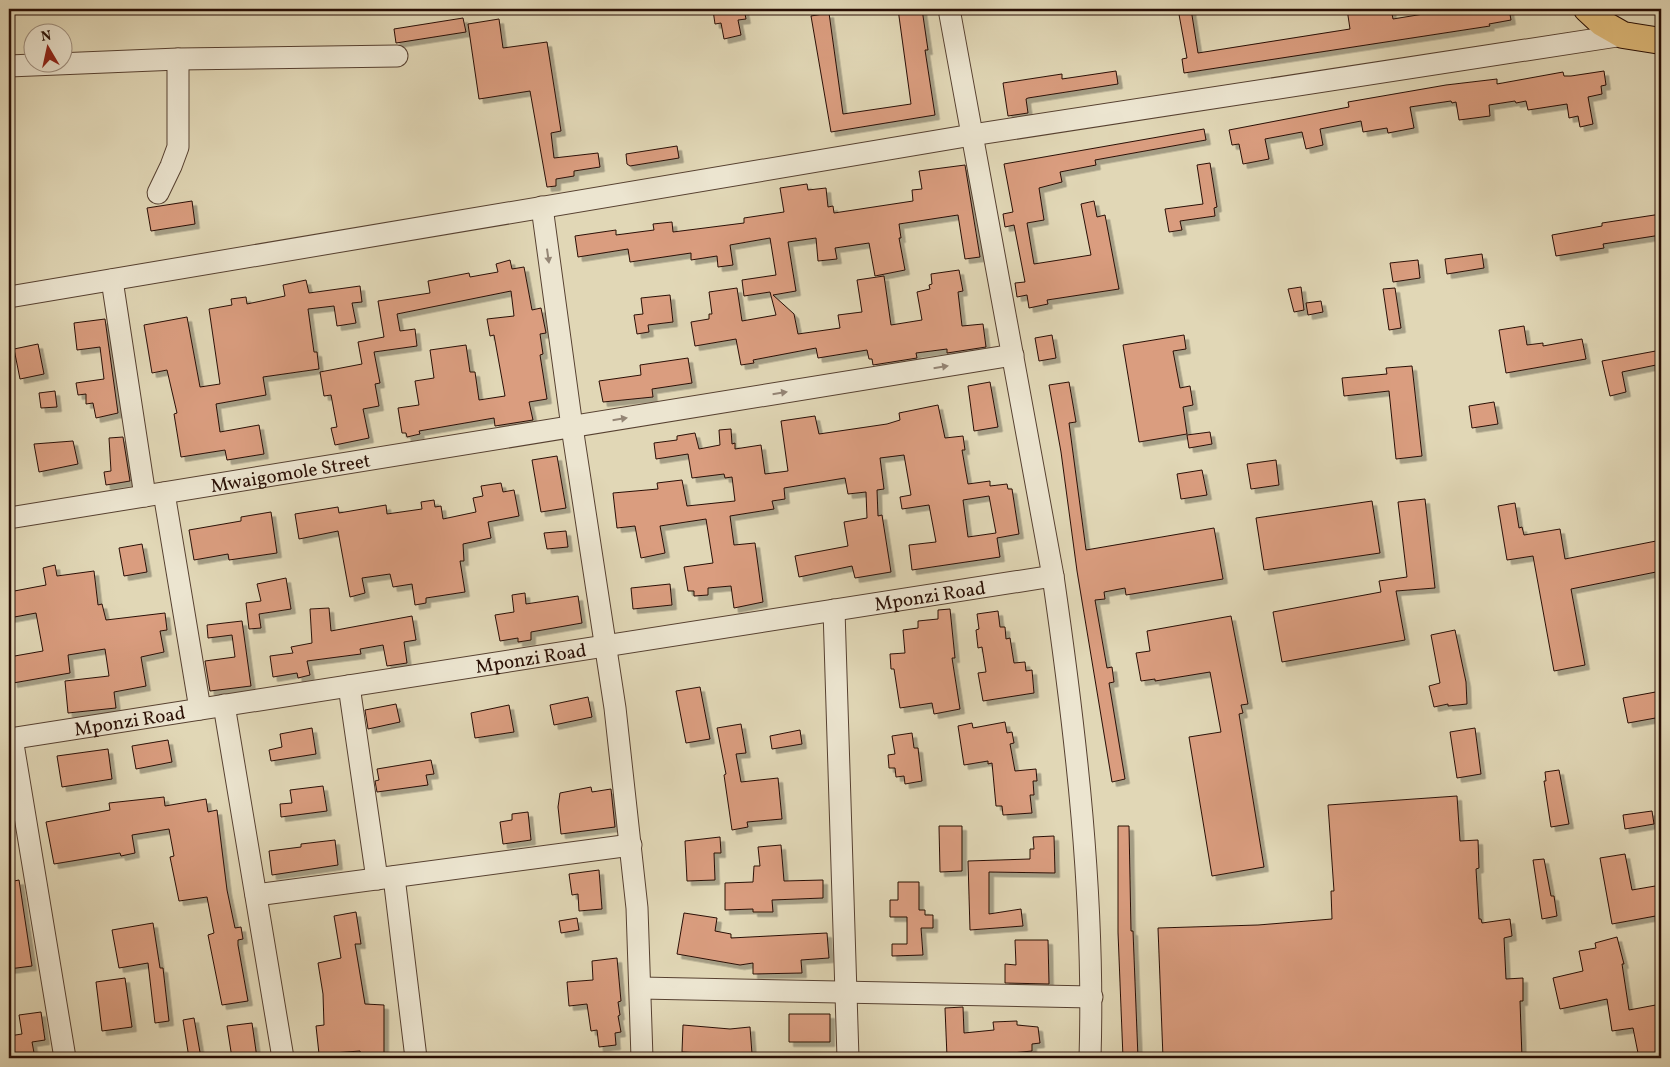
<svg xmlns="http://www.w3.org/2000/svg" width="1670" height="1067" font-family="Vollkorn,serif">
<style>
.building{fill:#da9d7f;stroke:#290f05;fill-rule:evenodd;filter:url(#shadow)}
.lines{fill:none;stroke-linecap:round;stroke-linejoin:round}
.minor-casing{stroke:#574131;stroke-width:23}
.major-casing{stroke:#290f05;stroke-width:28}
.minor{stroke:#ece5d0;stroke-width:21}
.major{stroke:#e0bc7b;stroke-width:26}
.oneway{fill:#948575}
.labels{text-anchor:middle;stroke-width:5;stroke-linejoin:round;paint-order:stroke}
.street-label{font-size:19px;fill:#290f05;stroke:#ece5d0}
</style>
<defs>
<filter id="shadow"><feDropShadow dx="4.5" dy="4.5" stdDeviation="0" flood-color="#0004"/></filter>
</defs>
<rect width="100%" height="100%" fill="#e1d7b6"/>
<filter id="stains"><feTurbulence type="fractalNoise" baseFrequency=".004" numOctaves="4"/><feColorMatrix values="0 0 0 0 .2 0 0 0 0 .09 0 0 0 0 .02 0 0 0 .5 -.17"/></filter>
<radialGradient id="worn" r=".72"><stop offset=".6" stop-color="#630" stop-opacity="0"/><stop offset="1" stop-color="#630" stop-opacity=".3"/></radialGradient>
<path class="building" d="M724,9H744L746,19L738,20L741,35L724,39L721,23L715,24L713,10Z
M898,9H922L928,50H925L935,115L831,132L811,16L829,13L843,114L911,104Z
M1178,9H1191L1198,53L1350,29L1347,9H1391L1393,19L1454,9H1509L1511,20L1489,24L1490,26L1184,73L1182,59L1187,58Z
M463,18L466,32L396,43L394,29Z
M499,19L503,48L547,42L561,131L551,133L554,158L598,153L600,167L574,171V176L556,179V186L547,187L530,91L479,99L468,24Z
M1116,71L1118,84L1028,98L1026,99L1028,113L1008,116L1003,83L1062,74V79Z
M1604,71L1606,85L1601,86L1602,94L1588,97L1593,124L1580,127L1578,116L1569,118L1567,104L1528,110L1526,101L1516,103L1515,101L1489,105L1490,116L1459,120L1456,102L1452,103L1451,101L1410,107L1414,128L1388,133L1387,128L1363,132L1361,121L1320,129L1323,145L1306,149L1302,132L1265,139L1269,159L1243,164L1239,144L1232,145L1229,130L1349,107L1348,102L1446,85L1497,79V84L1563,72L1564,76H1571Z
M1204,129L1206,140L1095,160L1096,165L1060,172L1062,182L1039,188L1044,220L1027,223L1034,264L1091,255L1081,204L1094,201L1097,217L1105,215L1119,289L1047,300L1048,304L1029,308L1027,295L1017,297L1015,283L1025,282L1014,225L1005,227L1003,214L1013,212L1004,164Z
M677,146L679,158L630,166L627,164L626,154Z
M1210,163L1217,207L1214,208L1215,216L1180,221L1182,230L1169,232L1165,209L1203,204L1197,165Z
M965,165L980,257L965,259L958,215L899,224L901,238H899L905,270L875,276L869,243L835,248L837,259L818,261L816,238L788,242L796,291L773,295L794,314L798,334L840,328L838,315L862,312L857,280L884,276L891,325L922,320L917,292L930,289L929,285L932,284L931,274L959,270L963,291L958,292L962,326L983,324L986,347L947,353V349L916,353L917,358L873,365L872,359H869L867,350L818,358L816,348L753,360L754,363L741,365L736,339L695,346L691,322L709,319V314H712L709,292L737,288L742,321L776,315L770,292L744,296L742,280L776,275L770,238L730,245L733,265L718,267L717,256L691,260V253L630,262L628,249L578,257L575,236L616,230V235L654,230L653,224L672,222L673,232L744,223V218L784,212L780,188L807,184L808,190L826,188L828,207L833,206L834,213L913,201L912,190L922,189L919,171Z
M192,201L195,224L151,231L147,208Z
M1661,214V235L1603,244L1604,248L1556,256L1552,235L1602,226V223Z
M1482,254L1484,268L1447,274L1445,259Z
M510,260L512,269L524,267L532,310L541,308L546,333L540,334L543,354L540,355L547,399L529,402L533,420L495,426L494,418L419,431L420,434L407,437L406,433H402L398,408L419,405L415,381L434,378L430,350L466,345L470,372H475L479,400L505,396L494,335L490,336L487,319L514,316L511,291L397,314L400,331L415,329L417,346L374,352L380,383L375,384L379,406L363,409L369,438L335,445L331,428L337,427L331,395L324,396L320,372L362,364L358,342L384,337L378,301L430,293L428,281L469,273L470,277L498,272L496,264Z
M1418,260L1420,278L1393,282L1390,263Z
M306,280L309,293L360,286L362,302L352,303L356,323L337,326L334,306L308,309L314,352H317L319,369L263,377L266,395L216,404L220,432L259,425L264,454L227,460L225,450L181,457L174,414L177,413L167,370L152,373L144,325L187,317L200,387L220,384L209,309L232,305L231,299L246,297L247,304L285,296L283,285Z
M1301,287L1304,310L1294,312L1288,289Z
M1395,288L1401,328L1389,330L1383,289Z
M670,295L673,322L648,325L649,332L637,334L634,315L643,314L641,298Z
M1321,301L1323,312L1308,315L1306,303Z
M105,319L118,413L96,418L93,403L86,404V394L78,395L76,383L104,379L100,347L77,350L74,323Z
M1524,326L1527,345L1543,343V346L1582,339L1586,359L1506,373L1499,330Z
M1052,335L1056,358L1039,361L1035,338Z
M1184,335L1186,349L1173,351L1180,388L1190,386L1193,405L1183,407L1187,434L1139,442L1123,345Z
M38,344L44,374L20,379L14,349Z
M1661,350V364L1622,372L1626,392L1610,396L1602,361Z
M688,358L692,383L652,389L653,397L603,402L599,381L641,375L640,365Z
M1412,366L1422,456L1396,459L1389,391L1344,396L1342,378L1387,374L1386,368Z
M990,382L998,427L974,431L968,386Z
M1069,382L1076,422L1069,423L1086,550L1214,528L1223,579L1126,595L1125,588L1104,592L1105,599L1095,600L1107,668L1112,667L1114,682L1109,683L1125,779L1112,782L1077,571L1061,452L1049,385Z
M55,391L57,407L41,408L39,393Z
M1494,402L1498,424L1472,428L1469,406Z
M938,405L945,438L963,436L965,450H962L968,484L990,481V486L1007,484L1008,489H1012L1019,534L997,538L1000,557L912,570L909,545L936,542L929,505L902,509L900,497L911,495L904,455L880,458L884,489L877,490L878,516L882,515L891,572L855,578L852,566L799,577L795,556L848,546L844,522L867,518L866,492L848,494L845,478L784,488L785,499L772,501L774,509L730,516L734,545L755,543L763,602L734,608L731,586L708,588V595L694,596V591H688L684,567L713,563L706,519L660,526L665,553L641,558L635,526L617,528L613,493L658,489L657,483L682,480L687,506L735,501L732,477L725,478L724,474L692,478L688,454L656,459L654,443L677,440V436L695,433L699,449L720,445L719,430L731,429L732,444L735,443V449L761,445L765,474L788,471L781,421L815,416L819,434L887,424L900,420L899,413ZM989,496L996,533L968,537L963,500Z
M1210,432L1212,444L1189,448L1187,435Z
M123,437L130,481L106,485L104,472L111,471L109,438Z
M73,441L78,464L39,472L34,444Z
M557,456L566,508L541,512L532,460Z
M1276,460L1279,485L1251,489L1247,464Z
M1202,470L1207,495L1181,499L1177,474Z
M501,483L503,492L514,490L519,516L488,522L491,538L463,544L464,561H460L465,592L426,598V603L415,605L412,584L393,587L390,574L362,578L365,593L350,597L338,531L299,539L295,514L338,507L339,513L386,505L387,514L422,509L421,502L434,500L435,507L441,506L443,519L476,512L473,498L483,496L481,486Z
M1425,499L1435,588L1396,591L1405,640L1282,662L1273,612L1381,592L1379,581L1407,577L1398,502Z
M1372,501L1380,553L1264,570L1256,518Z
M1515,503L1519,528L1522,527L1524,535L1560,529L1565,559L1656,541L1661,571L1571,589L1585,665L1554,671L1533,556L1507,560L1498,506Z
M271,512L277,553L229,560L228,554L194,560L189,530L241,521V517Z
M566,531L568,547L547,549L544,533Z
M142,544L147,572L124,576L119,548Z
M55,565L57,576L94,571L98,605L102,604L106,620L165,613L167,630L160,631L164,652L141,657L146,686L114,692L116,708L68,713L65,681L109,676L105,649L68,655L70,673L13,683L9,657L43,651L36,613L9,618V592L46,585L43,568Z
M286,578L291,609L259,614L261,628L249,629L246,603L261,601L257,584Z
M670,584L672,605L633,609L631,588Z
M525,593L526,604L578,596L582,623L531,632V640L518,642V638L500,641L495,615L514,612L512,595Z
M329,608L331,631L412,616L416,640L404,642L407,663L387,666L383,645L360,649L361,654L307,661L310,675L298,678L297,673L273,677L270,656L293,653L291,647L312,643L310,609Z
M950,609L955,658H952L960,709L934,714L932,703L900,708L894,669H891L890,654L905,653L903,630L918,628V621L938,619V610Z
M998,611L1000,627H1005L1006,639L1010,638L1014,663L1025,662L1026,671L1032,670L1034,693L983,701L978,673L986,672L982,647L978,648L976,630L979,629L977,614Z
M1231,616L1248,704L1241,705L1243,713L1239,714L1264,867L1212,876L1189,737L1221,732L1210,672L1155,681V679L1141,681L1136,653L1150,651L1147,631Z
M242,621L251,686L210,691L205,661L235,657L232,635L208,638L207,625Z
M1455,630L1466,682L1467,704L1448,706V704L1434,707L1429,686L1440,683L1431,635Z
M700,687L710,739L686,743L676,691Z
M1661,691V717L1628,723L1623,698Z
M588,697L592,717L554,725L550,705Z
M396,704L400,722L368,729L365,710Z
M509,705L514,732L475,738L471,713Z
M1005,722L1007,733L1012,732L1014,743L1010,744L1015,771L1036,769L1037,781H1033L1034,795H1030L1032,813L1003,815L1002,806H996L992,763L988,764V761L964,765L958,726L972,723L973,728Z
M741,724L746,753L736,754L741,782L778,778L782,819L747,822L748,827L732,830L724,775L726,774L717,728Z
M312,728L316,754L271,761L269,750L282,747L280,734Z
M1475,728L1481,774L1457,778L1450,732Z
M800,730L802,744L772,749L770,736Z
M912,733L914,748H918L922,781L905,784L904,776L896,777L895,768H889L888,755L895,754L892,736Z
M168,740L172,762L136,769L132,746Z
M108,749L112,779L62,787L57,756Z
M431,760L434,774L426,775L428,785L377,792L375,781L379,780L377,769Z
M1559,770L1569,824L1551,827L1544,781H1546L1545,772Z
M323,786L327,811L281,817L280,804L292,803L290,790Z
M591,787L592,792L611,789L615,827L561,834L558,807L560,793Z
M1457,796L1460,841L1478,840L1479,868L1476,869L1479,919H1481L1482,923L1510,919L1512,936L1504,938L1506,979L1523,978V1001H1520L1522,1058H1163L1158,928L1258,925L1332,919L1331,891H1334L1328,805Z
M164,797L165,806L206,799L208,812L217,810L227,890L235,928L241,927L243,939L238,940V945L248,1001L222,1005L208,935L214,933L207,897L179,901L170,857L174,856L169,829L132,835L135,853L121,856L120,853L54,864L46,822L110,810L109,803Z
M1652,811L1654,824L1625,829L1623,815Z
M528,812L531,840L503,844L500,822L512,820V814Z
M939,826H962V871L940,872Z
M1118,826H1129L1131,931H1133L1138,1058H1123L1118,932Z
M1054,836L1055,873L989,872V914L1021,909L1023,926L970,930L968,861L1030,859V849H1034L1033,837Z
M720,837L721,853H714L715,880L687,881L685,841Z
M335,840L338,865L272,875L269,851L301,847V844Z
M781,845L784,881L823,880V898L772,900L773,912H753V909L725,910V883L753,882L754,866H760L758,847Z
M1625,854L1632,890L1661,885V915L1612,924L1600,858Z
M1544,859L1551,896H1554L1557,916L1542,919L1533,860Z
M599,870L602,909L579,911L578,894L572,895L569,874Z
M19,880L32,966L9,969V882Z
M898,882H919V910H925V915H933V928H921L923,955L892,956V944H907V917H890V900H898Z
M356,912L361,944H355L365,1004L384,1005V1058H362L360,1051L319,1054L316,1026L324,1025L323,994L318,963L341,958L334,916Z
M684,913L717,918L715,931L731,934V938L827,933L829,958L801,960L802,973L753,974V963L740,965L677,954Z
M577,918L579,930L561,933L559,921Z
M153,923L160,968H163L169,1021L155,1023L148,963L119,968L112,930Z
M1617,937L1624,964H1622L1629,1010L1661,1004V1056L1639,1058L1633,1028L1612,1031L1607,999L1560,1009L1553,978L1583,971L1579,951L1596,948L1595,943Z
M1015,940H1048L1049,984L1005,983V964L1016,965Z
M617,958L621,1001L618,1002L620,1015L618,1016L621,1032L615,1033L616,1045L599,1047L597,1030L591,1031L587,1004L569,1006L567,982L593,980L592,961Z
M125,978L132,1027L102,1031L96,982Z
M963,1007L964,1033L994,1030L993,1022L1017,1021V1025L1038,1027L1040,1043L1032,1044V1051L1012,1053L1013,1058H973V1056L947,1057L945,1008Z
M41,1012L45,1040L32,1042L35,1058H9V1036L22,1034L19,1015Z
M789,1014H830V1042H789Z
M194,1018L201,1058H189L183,1020Z
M252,1023L257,1058H232L227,1026Z
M683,1025L730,1029L750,1027L752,1054L703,1058V1053L682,1052Z"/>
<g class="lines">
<defs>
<g id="minor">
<path d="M949,9L1053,576C1076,735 1095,897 1090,1058"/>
<path d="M9,66L178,59L397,56"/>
<path d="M158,193L171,166L178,147V59"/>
<path d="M542,207L572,427L615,708L637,908L642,1058"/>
<path d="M112,280L145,496"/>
<path d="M9,297L972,135L1630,34"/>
<path d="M164,493L200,709"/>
<path id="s1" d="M9,518L1013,355"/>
<path d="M834,610L848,1058"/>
<path d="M349,686L377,879"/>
<path d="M224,705L283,1058"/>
<path d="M12,738L65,1058"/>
<path id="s2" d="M9,739L1053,576"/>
<path d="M394,877L416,1058"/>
<path d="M256,895L631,845"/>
<path d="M641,988L1092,997"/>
</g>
<path id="major" d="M1587,9L1602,23L1623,35L1661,41"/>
</defs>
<use href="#minor" class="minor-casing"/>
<use href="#major" class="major-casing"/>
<use href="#minor" class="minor"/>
<use href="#major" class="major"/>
</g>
<defs><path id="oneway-solid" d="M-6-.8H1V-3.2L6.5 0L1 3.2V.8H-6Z" transform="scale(1.25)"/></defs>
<g class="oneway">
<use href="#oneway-solid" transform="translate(548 256) rotate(82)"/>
<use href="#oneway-solid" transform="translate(941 367) rotate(-9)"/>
<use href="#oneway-solid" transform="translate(780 393) rotate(-9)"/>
<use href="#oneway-solid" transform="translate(620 419) rotate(-9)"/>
</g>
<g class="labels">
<g class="street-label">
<text dy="7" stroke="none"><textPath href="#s1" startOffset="285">Mwaigomole Street</textPath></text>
<text dy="7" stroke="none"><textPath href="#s2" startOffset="932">Mponzi Road</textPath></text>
<text dy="7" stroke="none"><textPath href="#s2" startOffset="528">Mponzi Road</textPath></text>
<text dy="7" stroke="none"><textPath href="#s2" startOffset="122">Mponzi Road</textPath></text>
</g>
</g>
<rect width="1670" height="1067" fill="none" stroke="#e1d7b6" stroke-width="30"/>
<rect x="10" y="10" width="1650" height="1047" fill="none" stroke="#290f05" stroke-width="2.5"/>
<rect x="15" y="15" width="1640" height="1037" fill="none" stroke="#290f05"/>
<g transform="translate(48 48) rotate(351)"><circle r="24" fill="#ece5d0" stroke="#9e8f7f"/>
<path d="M0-4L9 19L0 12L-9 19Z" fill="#8f2418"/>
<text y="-8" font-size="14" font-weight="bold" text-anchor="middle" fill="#290f05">N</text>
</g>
<rect width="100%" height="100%" filter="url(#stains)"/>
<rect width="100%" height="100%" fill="url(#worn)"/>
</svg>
